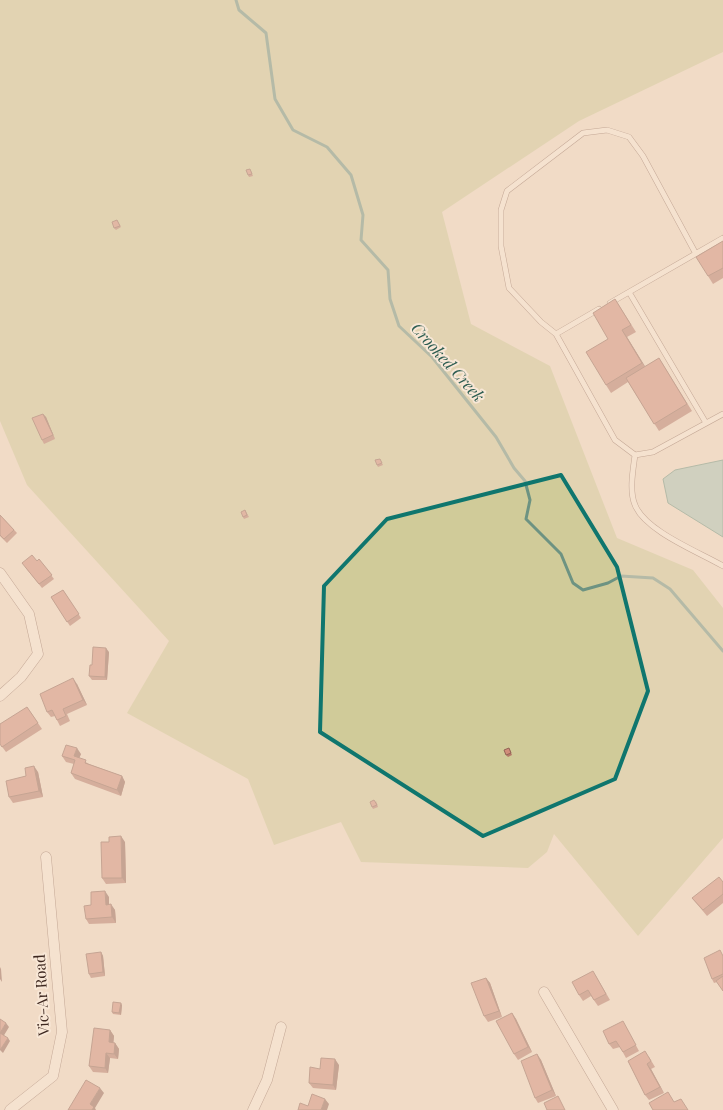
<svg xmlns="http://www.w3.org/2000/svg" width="723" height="1110" font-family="'Playfair Display',serif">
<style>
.green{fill:#d0cb99}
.water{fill:#a8c4b6;stroke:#6d9382}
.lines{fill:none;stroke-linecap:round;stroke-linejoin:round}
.stream{stroke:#6d9382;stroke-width:3}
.lane-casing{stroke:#8e6b5a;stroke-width:6}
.street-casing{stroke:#8e6b5a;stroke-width:11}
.lane{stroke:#fbeada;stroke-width:5}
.street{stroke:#fbeada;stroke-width:10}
.wall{fill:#b47969}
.shaded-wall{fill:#926355}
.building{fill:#d18d7a;stroke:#926355}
.marked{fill:none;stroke:#0f766e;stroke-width:4;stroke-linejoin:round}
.labels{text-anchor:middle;stroke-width:4;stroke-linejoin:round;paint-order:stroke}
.street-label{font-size:15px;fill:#3d271f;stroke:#f8e7d6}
.water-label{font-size:16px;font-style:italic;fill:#2d5d51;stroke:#f8e7d6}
</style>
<rect width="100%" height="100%" fill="#f1dbc6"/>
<path class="green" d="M0,0H723V52L579,121L442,212L471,324L550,366L617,538L693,570L723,608V838L638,936L554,834L547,852L528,868L361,862L341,822L274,845L248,779L127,713L169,641L27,485L0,421Z"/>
<path class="water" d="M723,460V537L668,503L663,479L675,470Z"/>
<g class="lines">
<path class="stream" d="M236,0L239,10L266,33L275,99L293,130L327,147L351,175L363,215L361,240L388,270L390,299L399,326L432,357L496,437L514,468L525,481L530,500L526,519L561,554L573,583L583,590L608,583L621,576L653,578L670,589L723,651"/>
<defs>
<path id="lane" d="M696,254L643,156L629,137L607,130L583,133L507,191L501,210V246L509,288L541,322L556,334L615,440L635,455L653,452L723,414
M629,292L706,423
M610,303L723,238
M556,334L599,309
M635,455C633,470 629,491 635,505C645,531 699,552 723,566"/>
<path id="street" d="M0,573L29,614L38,654L21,677L0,696
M544,992L613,1110
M10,1110L53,1076L62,1032L46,857
M253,1110L267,1080L281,1027"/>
</defs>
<use href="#lane" class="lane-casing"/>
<use href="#street" class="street-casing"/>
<use href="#lane" class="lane"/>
<use href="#street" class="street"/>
</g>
<path class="wall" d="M251,171L253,176L249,177L248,175Z
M117,220L121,227L116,230L114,228Z
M723,241V278L713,284L708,276Z
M615,299L636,332L627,337L645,367L659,358L692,411L659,431L628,382L611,393L606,385L608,339Z
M43,414L46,417L55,439L44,444L42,440Z
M380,459L383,465L378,467L377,465Z
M245,510L249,517L244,519L243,517Z
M0,515L17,533L7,543L0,536Z
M39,559L54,579L42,588L25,567L37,561Z
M63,590L81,618L70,626L51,597Z
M109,652L107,680H92L89,676Z
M77,684L87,705L67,714L70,721L60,726L55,716L51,717L47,712Z
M27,707L42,729L6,752L0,744Z
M510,750L512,755L508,757L506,755Z
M81,754L79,758L89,764L122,776L125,782L121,796L75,779L71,773L74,764L66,762L62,756Z
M38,772L43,797L13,803L9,797L26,776Z
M376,801L378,807L373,809L372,807Z
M125,842L126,883L106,884L102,878Z
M723,882V903L707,916L692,898Z
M109,897V904L115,910L116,923L89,924L86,919L91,905Z
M101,952L103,956L105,976L91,978L89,974Z
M723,955V991L717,982L714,983L712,979Z
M596,976L610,1000L598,1006L591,996L583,1001L579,995Z
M486,978L490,983L502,1017L488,1022L484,1016Z
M122,1005L121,1015L113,1014L112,1012Z
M512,1013L516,1019L532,1052L518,1060L514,1054Z
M626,1027L639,1051L626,1058L620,1047L613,1049L609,1044Z
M110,1030L114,1036L113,1043H115L119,1049L118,1059L110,1058L108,1073L93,1072L89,1066Z
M537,1054L541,1060L556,1096L538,1103L535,1098Z
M649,1057L655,1067L651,1069L664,1093L649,1100L645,1095L628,1061Z
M339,1065L336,1090L313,1088L309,1083L320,1069Z"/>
<path class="shaded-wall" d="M622,330L627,337L648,371L642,363Z
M43,414L46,417L55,439L53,435Z
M106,648L109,652L107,680L105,677Z
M73,678L77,684L87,705L83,700Z
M77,748L81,754L78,761L74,756Z
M34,766L38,772L43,797L39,791Z
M122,776L125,782L121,796L117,790Z
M121,836L125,842L126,883L122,878Z
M105,891L109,897V910L106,905Z
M111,904L115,910L116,923L112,917Z
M101,952L103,956L105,976L103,972Z
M0,967L1,969L2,982L0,979Z
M486,978L490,983L502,1017L499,1011Z
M121,1003L122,1005L121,1015L119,1013Z
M512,1013L516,1019L532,1052L528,1047Z
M6,1023L9,1027L3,1037L0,1033Z
M110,1030L114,1036L113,1048L109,1042Z
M8,1038L10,1041L3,1053L0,1050Z
M115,1043L119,1049L118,1059L114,1054Z
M106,1053L110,1058L108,1073L105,1068Z
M537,1054L541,1060L556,1096L552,1090Z
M335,1059L339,1065L336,1090L333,1085Z
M647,1064L651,1069L664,1093L660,1087Z
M100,1088L104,1093L95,1108L96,1110H92L90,1104Z
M325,1099L329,1104L327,1110H321Z"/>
<path class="building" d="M250,169L252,174L248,175L246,170Z
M117,220L120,226L114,228L112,222Z
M723,241V268L708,276L696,257Z
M615,299L631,325L622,330L642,363L606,385L586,352L608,339L593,313Z
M659,358L687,404L654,424L626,378Z
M43,414L53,435L42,440L32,418Z
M380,459L382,463L377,465L375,460Z
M245,510L247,515L243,517L241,512Z
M0,515L14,530L4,539L0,535Z
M32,555L37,561L39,559L52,575L39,584L22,563Z
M63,590L79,614L67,622L51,597Z
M93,647L106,648L105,677L89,676L90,665H92Z
M73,678L83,700L63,709L66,716L57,720L52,710L47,712L40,694Z
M27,707L38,723L2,747L0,744V724Z
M66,745L77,748L74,756L86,760L85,763L122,776L117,790L71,773L75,760L62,756Z
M509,748L511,753L506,755L504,750Z
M34,766L39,791L9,797L6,781L26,776L25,768Z
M374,800L377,805L372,807L370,802Z
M121,836L122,878H102L101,842H109V837Z
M719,877L723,882V894L703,910L692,898Z
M105,891L106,905L111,904L112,917L86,919L84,906L91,905V892Z
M720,950L723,956V974L712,979L704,958Z
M101,952L103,972L89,974L86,954Z
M593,971L606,994L594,1000L588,990L579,995L572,982Z
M723,976V991L716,981Z
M486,978L499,1011L484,1016L471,983Z
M113,1002L121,1003L119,1013L112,1012Z
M512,1013L528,1047L514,1054L496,1021Z
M0,1019L6,1023L0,1033L8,1038L0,1050Z
M623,1021L636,1045L623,1052L616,1041L609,1044L603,1031Z
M94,1028L110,1030L109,1042L115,1043L114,1054L106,1053L105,1068L89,1066Z
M645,1051L651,1061L647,1064L660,1087L645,1095L628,1061Z
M537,1054L552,1090L535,1098L521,1061Z
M321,1058L335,1059L333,1085L309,1083L310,1067L320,1069Z
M86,1080L100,1088L90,1104L94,1107L92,1110H68Z
M668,1092L674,1102L681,1099L688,1110H653L649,1103Z
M312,1094L325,1099L321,1110H298L300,1103L308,1106Z
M558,1096L565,1110H547L544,1103Z"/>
<path d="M0 0H723V1110H0ZM561,475L617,567L648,691L615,779L483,836L320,732L324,586L387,519Z" fill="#f1dbc6" fill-opacity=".55" fill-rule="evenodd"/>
<path class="marked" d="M561,475L617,567L648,691L615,779L483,836L320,732L324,586L387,519Z"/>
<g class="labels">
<g class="street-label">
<text transform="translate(42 995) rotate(-93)" y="5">Vic-Ar Road</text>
</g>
<g class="water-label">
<text transform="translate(448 362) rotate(48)" y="6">Crooked Creek</text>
</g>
</g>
</svg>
